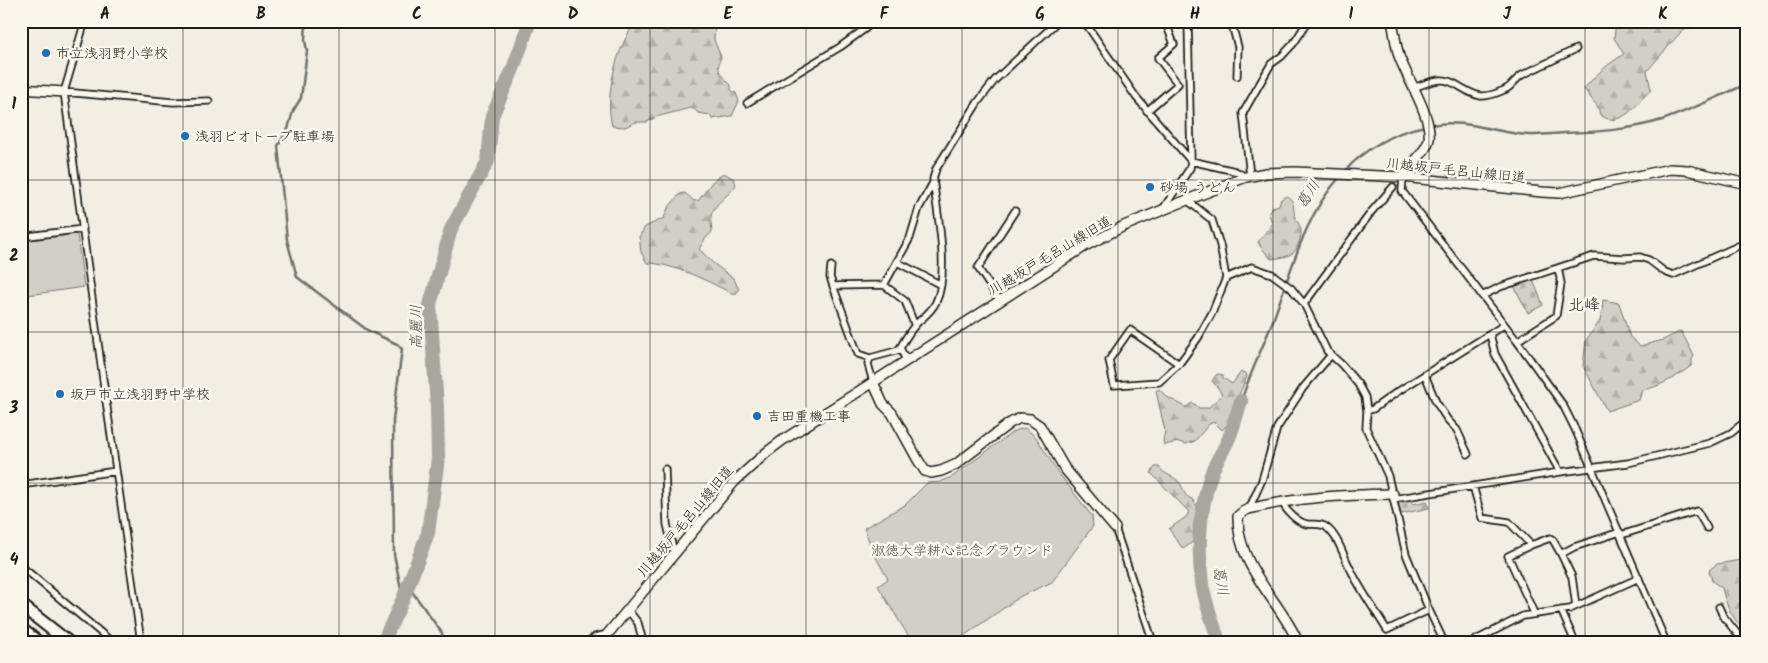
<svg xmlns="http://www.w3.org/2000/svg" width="1768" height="663" font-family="Kalam,'Klee One',sans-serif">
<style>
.forest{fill:url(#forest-firs);stroke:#777671}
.cemetery{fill:url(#cemetery-stones);stroke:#777671}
.green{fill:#d2cfc6;stroke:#777671}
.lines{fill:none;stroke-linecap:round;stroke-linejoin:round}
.stream{stroke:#716f6b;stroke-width:2.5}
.river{stroke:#a9a6a0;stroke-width:14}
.street-casing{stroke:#1c1c1c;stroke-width:9}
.secondary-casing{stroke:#1c1c1c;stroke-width:12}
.highway-casing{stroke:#1c1c1c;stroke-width:15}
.street{stroke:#fbf7ec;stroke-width:5.5}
.secondary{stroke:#fbf7ec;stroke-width:9}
.highway{stroke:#fbf7ec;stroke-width:11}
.grid{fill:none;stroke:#1c1c1c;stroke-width:1;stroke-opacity:0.55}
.poi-dot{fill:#1f6fb2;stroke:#fbf7ec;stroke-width:2}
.labels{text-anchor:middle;stroke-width:5;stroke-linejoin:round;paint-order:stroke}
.poi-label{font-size:14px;fill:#1c1c1c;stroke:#fbf7ec;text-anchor:start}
.street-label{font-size:14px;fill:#1c1c1c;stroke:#fbf7ec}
.park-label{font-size:14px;fill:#53524f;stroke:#fbf7ec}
.water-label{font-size:15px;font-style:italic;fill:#545351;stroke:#fbf7ec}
.quarter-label{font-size:16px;fill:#1c1c1c;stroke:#fbf7ec}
.neatline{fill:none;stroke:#1c1c1c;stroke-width:2}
.grid-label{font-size:16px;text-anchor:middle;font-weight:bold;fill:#1c1c1c}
</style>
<defs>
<pattern id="forest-firs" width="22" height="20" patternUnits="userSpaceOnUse" patternTransform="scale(1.25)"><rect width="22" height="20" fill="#d2cfc6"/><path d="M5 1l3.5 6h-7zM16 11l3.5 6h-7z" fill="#b4b1aa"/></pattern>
<pattern id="cemetery-stones" width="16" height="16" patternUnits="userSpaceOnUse" patternTransform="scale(1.25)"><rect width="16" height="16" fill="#d2cfc6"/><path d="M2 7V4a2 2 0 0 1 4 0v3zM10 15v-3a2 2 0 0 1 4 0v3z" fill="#b4b1aa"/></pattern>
</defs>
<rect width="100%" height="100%" fill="#f2eee4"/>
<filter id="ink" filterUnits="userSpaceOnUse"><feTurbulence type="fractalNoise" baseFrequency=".02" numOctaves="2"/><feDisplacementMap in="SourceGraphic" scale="10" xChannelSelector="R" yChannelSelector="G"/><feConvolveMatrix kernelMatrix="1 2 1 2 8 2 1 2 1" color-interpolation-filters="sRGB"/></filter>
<g filter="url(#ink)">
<path class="forest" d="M636,21L715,22L714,40L721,57C715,70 721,75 731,85V90L736,93L739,101L732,116L712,119L710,115L698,113L694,109L690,108L656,117L647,122H636L625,127L612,126C604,94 617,47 636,21Z
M1616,21H1713L1698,24L1681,32L1647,71L1651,90C1636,103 1622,130 1600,115L1598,107L1584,89C1596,74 1608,64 1624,54L1614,38Z
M724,173L734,179L736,185C730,195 713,204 711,216C710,221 712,227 712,232L705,239L699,249L713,263L734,279L739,290L735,295C712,283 673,263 647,263L641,252L639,237L645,227L664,218L668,208L680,194L685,193L694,201L699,200L712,182Z
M1287,196C1296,202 1292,207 1295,216C1296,220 1299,223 1300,227C1302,231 1301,237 1299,242C1295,257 1285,257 1271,259L1260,246L1258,242L1272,224L1269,213L1272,207L1279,205L1281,199Z
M1603,300L1619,303L1630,337L1640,346L1663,340L1681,331L1694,356L1692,359V365C1680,375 1658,388 1642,390L1639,400L1607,411L1583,366L1586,340L1600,321Z
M1241,372L1246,373L1247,377L1232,410L1229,423L1222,430L1214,422L1209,424L1195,441L1186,444L1179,442L1164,445L1163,441L1165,431L1156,391L1159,389L1167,397L1186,407L1192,403L1196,405L1199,408H1208L1222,395L1218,388L1212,381L1217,374L1223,375V378L1232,384Z
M1155,467H1159C1164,475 1172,475 1178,481C1185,488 1182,496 1192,499L1198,508L1194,522L1193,542L1183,549L1169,529L1186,517L1189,512L1151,473Z
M1747,559V633C1733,620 1726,606 1722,588L1712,581L1709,570L1717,564Z"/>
<path class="cemetery" d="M1533,280L1543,305L1528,313L1514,286Z
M1412,498L1413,504L1427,501L1429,508L1401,514L1398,501Z"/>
<path class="green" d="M77,234L84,287L28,295L21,241Z
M1025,428L1036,437L1057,471L1092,516L1093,526L1052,582L1021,596L955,642H912L878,586L888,579L874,554L864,528L905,505L927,483L940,482L952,477L1014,431Z"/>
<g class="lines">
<path class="stream" d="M306,21L305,40L307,51L301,98L293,111L288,129L278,146L287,240L297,277L367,330L397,344L402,349L393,420L394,554L403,599
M1431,125C1464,118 1496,133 1529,135C1541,135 1552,134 1564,133C1597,132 1630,130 1662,120C1691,110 1719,96 1747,84
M1344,172C1365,148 1394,132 1425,126
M1241,401C1250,374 1262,349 1272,323C1291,273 1303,218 1339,178
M408,586L442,633L443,638"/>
<path class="river" d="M383,642L403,599L428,533L438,458L437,407L430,305L451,229L488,161L492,116L513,69L530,21
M1219,642C1213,622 1205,603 1202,583C1197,546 1200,504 1213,469C1218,458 1225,448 1229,438C1234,426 1237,413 1241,401"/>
<defs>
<path id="street" d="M85,21L64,92L105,394L141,642
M1084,21L1136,97L1191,161L1190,168L1163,209
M1188,21L1191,161L1235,171L1246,177
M1231,21L1238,47L1237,76
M1188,23L1223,21
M1413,88C1422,85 1433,79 1443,80C1448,80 1453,83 1457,85C1477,97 1482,100 1504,90C1512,87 1514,80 1522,75L1576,49
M64,92L173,102L209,101
M747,103L840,47L866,28L872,21
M1147,111L1178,84L1158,58L1174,44L1165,21
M1250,176L1243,113L1271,64L1282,56L1294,43L1308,21
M1403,177L1402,191L1517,341L1563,405L1575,429L1666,642
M21,237L83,229
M897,262L941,285
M831,266L830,277L833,286L858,354L870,358L896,351L900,348
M1226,278L1252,267L1272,274L1291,288L1304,304L1327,351L1342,365L1358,384L1365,397L1367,411L1366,428L1388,476L1406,554L1429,610L1444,642
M884,285L910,238L919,208L934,181
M833,286L884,285L905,301L915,326
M1482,296L1500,287L1594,256L1624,258L1640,257L1649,260L1665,272L1673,275L1747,242
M1000,301L978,268L1015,211
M1304,304L1372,211L1393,187
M1490,334L1495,354L1560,472
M1517,341L1556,316L1561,283L1558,268
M870,358L868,364L873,382
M906,360L900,348C905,339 911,329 918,322C925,316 932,311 936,302C950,272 937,212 933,179L936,169L978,102L995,80L1058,21
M1179,364L1130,330L1109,360L1114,385L1159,382L1179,364L1198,338L1212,313L1226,278L1220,245L1212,220L1187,200
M1425,375L1436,402L1447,419L1457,430L1468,454
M1367,411L1373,409L1397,392L1504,325
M665,469L667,524L674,553
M21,485L116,471
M1473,486L1482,518L1509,522L1531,545L1550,538L1553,540L1561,554L1574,547L1620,532
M1393,499L1560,472L1628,463L1710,443L1731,433L1747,420
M1282,502C1286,511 1297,522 1307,524C1314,525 1320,523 1326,527C1339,537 1343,556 1351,570C1361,591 1375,610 1387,630L1429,610
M1249,509L1262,480L1277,428L1303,388L1331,355
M1115,528L1153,642
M1621,535L1697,511L1707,528
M1531,545L1508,556L1534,613
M1561,554L1572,577L1576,606
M21,566L112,642
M1719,607L1723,616L1744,642
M628,610L638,623L643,642
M1561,610L1575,642
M588,642L595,637L608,634
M1472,642L1523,616L1570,609L1639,578"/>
<path id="secondary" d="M1394,21L1393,26C1395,36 1396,46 1399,56C1407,78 1432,117 1429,139C1427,152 1409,165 1403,177
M21,89L64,92
M873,382L883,404L892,413L918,460L925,471L931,473L941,471L955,465L1010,423L1020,418L1030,419L1040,426L1065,469L1115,528
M601,642L734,482L767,452L783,440L1087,245L1124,226L1187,200L1246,177L1266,173L1294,172L1403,177L1542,192L1559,193L1670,169L1687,170L1747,184
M1298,642C1279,599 1237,567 1238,516L1244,511L1249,509C1297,497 1344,495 1393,494"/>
<path id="highway" d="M21,605L68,642
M21,629L38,642"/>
</defs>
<use href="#street" class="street-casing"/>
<use href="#secondary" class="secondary-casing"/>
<use href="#highway" class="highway-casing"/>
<use href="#street" class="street"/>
<use href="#secondary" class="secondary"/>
<use href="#highway" class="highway"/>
</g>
</g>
<path class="grid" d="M183,21V642M339,21V642M495,21V642M650,21V642M806,21V642M962,21V642M1118,21V642M1273,21V642M1429,21V642M1585,21V642M21,180H1747M21,332H1747M21,483H1747"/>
<g class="poi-dot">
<circle cx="46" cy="53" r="5"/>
<circle cx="185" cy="136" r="5"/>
<circle cx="1150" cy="187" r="5"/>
<circle cx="60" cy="394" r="5"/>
<circle cx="757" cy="416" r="5"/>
</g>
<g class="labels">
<g class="poi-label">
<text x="56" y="58">市立浅羽野小学校</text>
<text x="195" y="141">浅羽ビオトープ駐車場</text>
<text x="1160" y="192">砂場 うどん</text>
<text x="70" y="399">坂戸市立浅羽野中学校</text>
<text x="767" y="421">吉田重機工事</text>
</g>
<g class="street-label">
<text transform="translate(1456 170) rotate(6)" y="5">川越坂戸毛呂山線旧道</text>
<text transform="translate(1050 255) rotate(-31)" y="5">川越坂戸毛呂山線旧道</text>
<text transform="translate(685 521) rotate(-50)" y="5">川越坂戸毛呂山線旧道</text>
</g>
<g class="park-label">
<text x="962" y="555">淑徳大学耕心記念グラウンド</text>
</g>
<g class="water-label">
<text transform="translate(1308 194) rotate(-57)" y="5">葛川</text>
<text transform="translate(416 327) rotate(-90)" y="5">高麗川</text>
<text transform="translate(1221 581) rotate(80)" y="5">葛川</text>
</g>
<g class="quarter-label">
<text x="1584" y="310">北峰</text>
</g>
</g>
<rect width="1768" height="663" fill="none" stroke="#fbf7ec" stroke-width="55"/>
<rect x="28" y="28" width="1712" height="608" class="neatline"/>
<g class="grid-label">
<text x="105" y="19">A</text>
<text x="261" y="19">B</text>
<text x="417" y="19">C</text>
<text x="573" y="19">D</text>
<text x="728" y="19">E</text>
<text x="884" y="19">F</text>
<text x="1040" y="19">G</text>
<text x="1195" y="19">H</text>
<text x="1351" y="19">I</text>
<text x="1507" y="19">J</text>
<text x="1663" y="19">K</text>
<text x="14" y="109">1</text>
<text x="14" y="261">2</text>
<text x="14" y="413">3</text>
<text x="14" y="565">4</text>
</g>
</svg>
